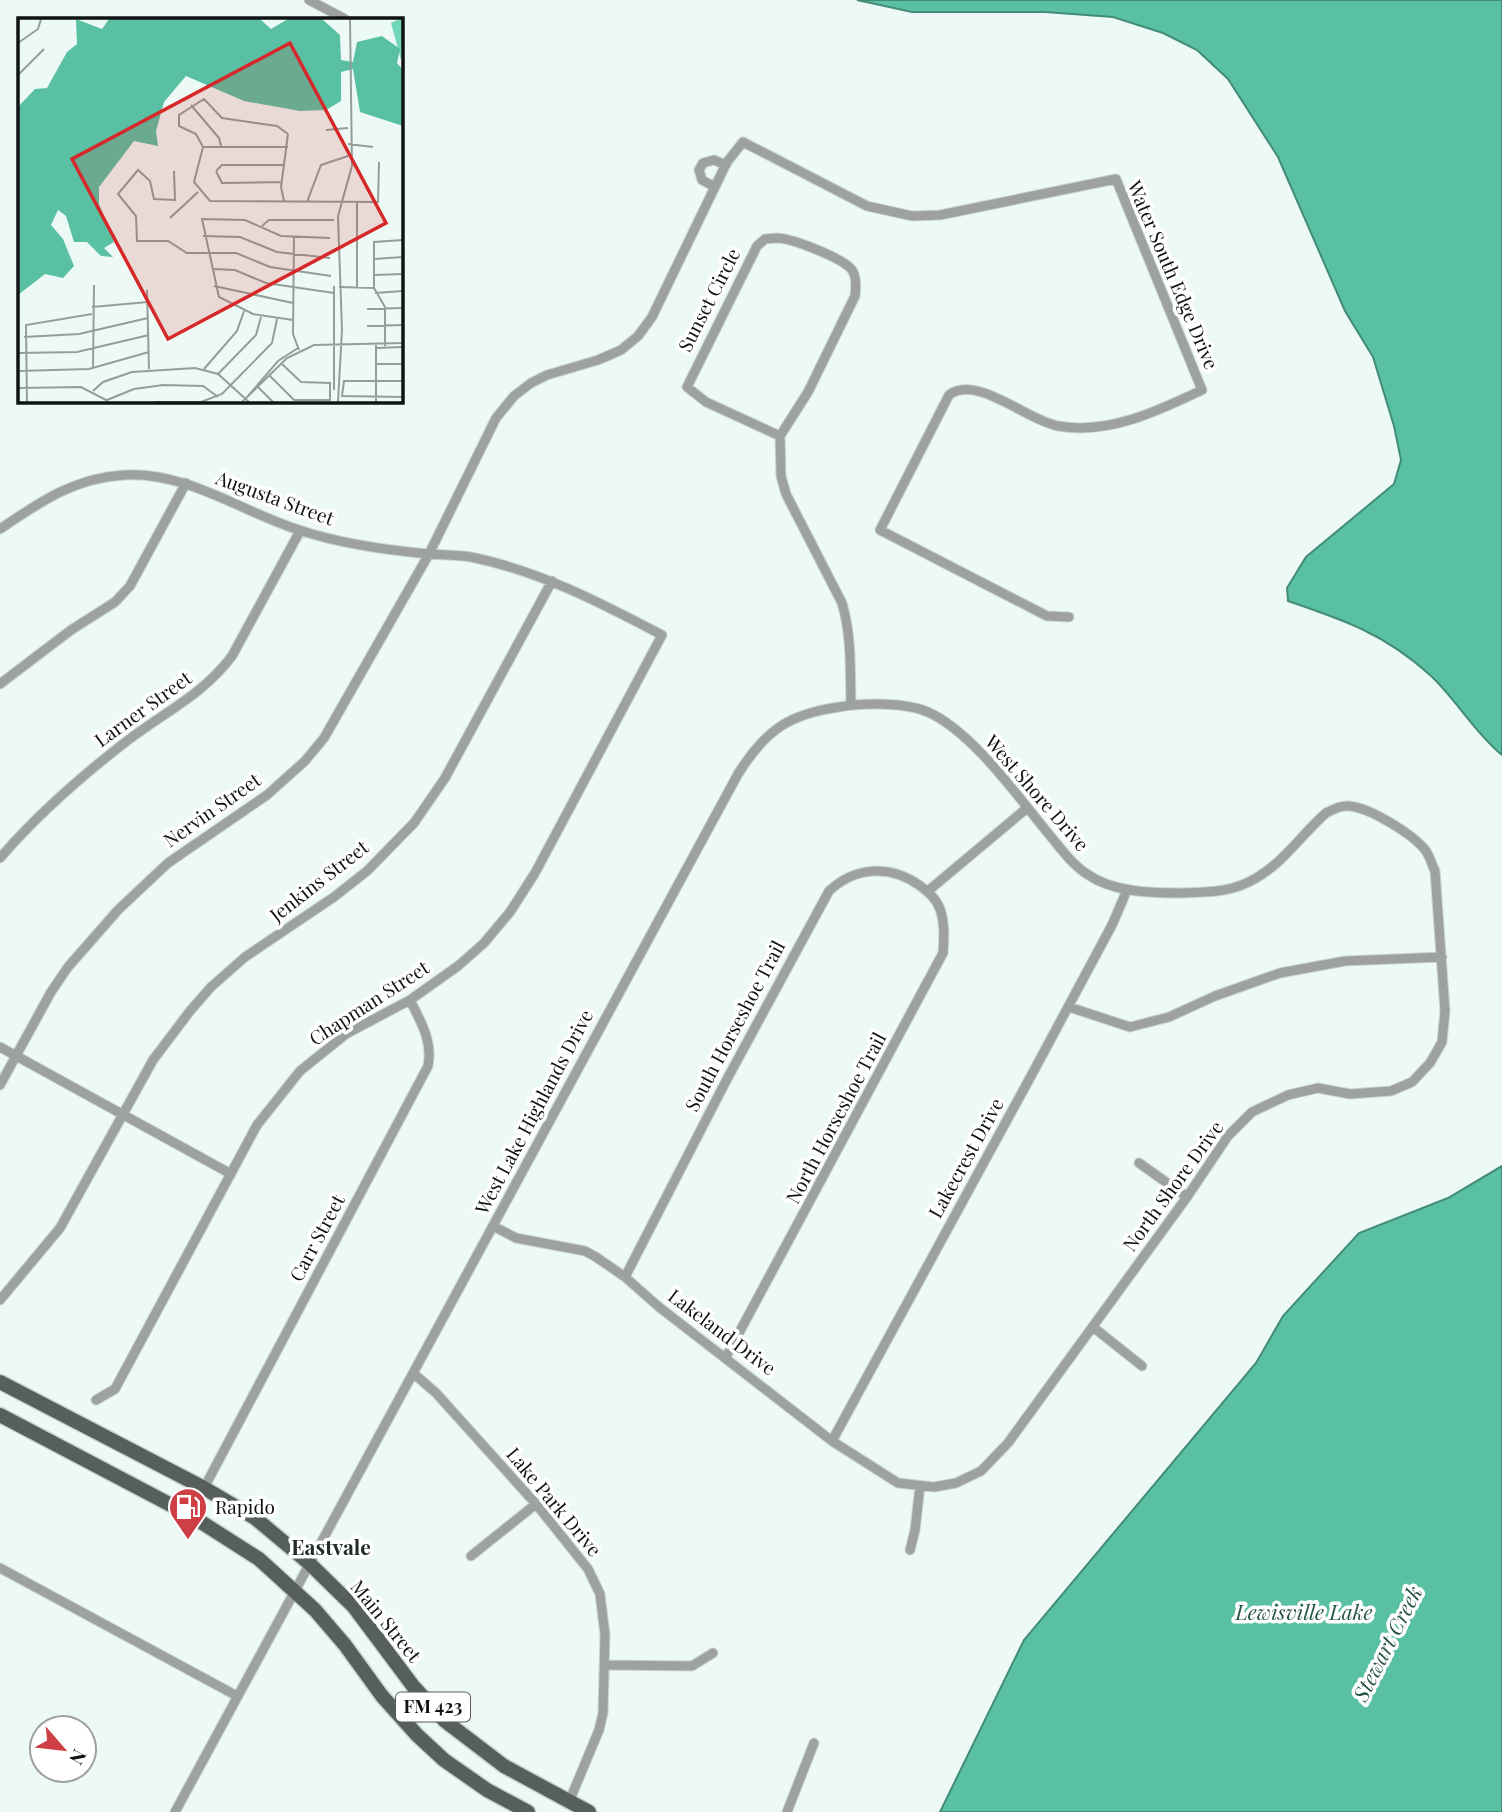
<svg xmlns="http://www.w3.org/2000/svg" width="1502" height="1812" font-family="'Playfair Display',serif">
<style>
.water{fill:#59c0a4;stroke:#438c78;stroke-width:2}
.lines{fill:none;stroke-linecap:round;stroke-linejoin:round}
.street-casing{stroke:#c9d4d0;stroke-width:11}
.primary-casing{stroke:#c9d4d0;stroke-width:17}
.street{stroke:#9da2a1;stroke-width:9}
.primary{stroke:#565f5c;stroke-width:14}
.labels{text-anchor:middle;stroke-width:7;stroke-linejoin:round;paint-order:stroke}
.shield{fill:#fff;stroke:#575a59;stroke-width:2}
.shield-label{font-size:18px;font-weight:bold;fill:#0f1312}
.street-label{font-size:19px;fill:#0f1312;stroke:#fff}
.poi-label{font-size:19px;fill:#0f1312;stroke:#fff;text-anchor:start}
.neighbourhood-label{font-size:21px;font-weight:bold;fill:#222b28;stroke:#fff}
.water-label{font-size:21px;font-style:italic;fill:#285548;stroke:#fff}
.inset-road{fill:none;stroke:#949d9a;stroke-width:2}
.view{fill:#d62828;fill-opacity:0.15;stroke:#d62828;stroke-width:3.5}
.inset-edge{fill:none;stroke:#0f1312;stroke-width:3.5}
</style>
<rect width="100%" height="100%" fill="#edf9f4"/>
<path class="water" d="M857,0H1502V755C1474,732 1456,699 1430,675C1385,634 1344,620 1288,601L1287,588L1306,557L1394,484L1401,460L1394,426L1373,357L1345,311L1278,157L1228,79L1197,50L1163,33L1113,17L1045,12H912Z
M1502,1166V1812H940L1024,1640L1256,1363L1283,1316L1359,1233L1448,1198Z"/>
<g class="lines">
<defs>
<path id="street" d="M309,0L345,19
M715,187L702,180L699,170L703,163L714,160L726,165
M777,238C791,238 843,258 852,270C857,277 856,288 855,296L808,392L780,436L706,402L687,387L757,246L765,239Z
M780,436L781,476L786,494L842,603C852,637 850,670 851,705
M0,529C40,502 74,478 124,475C186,471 242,512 299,530C341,544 385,550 429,554C443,555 457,555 471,557C540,571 601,603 662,635L535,873L510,912L484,943L458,966L410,1000L346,1034L300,1071L257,1125L115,1389L96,1400
M0,684L71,630L115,602L130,586L186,483
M0,858C37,815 78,779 123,744C162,713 201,697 232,656L300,531
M928,891L1027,808
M1069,1007L1130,1027L1169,1017L1215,996L1280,973L1345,961L1442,957
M0,1047L231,1174
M0,1085L51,992L68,967L118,910L168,863L267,795L305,761L324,738L429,554L496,418L514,396L531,383L547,375L598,360L621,350L638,336L652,317L727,162L743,142L867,206L912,216L940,215L1116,179L1202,390C1158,411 1108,435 1058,426C1026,420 977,374 949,395L880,530L1047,616L1069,617
M1139,1163L1187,1197
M625,1277L726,1081L829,891C855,867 889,864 919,885C928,892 936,898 940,909C945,923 944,939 943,953L726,1357
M0,1300L60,1228L153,1060L190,1011L211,987L245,957L334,897L367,871L414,823L445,778L552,581
M1093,1327L1142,1366
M413,1373L436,1393L536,1504L588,1569L600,1594L605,1635L603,1713L599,1730L569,1802
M832,1441L1031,1076L1112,925L1127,890
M204,1488L428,1066C433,1042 421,1022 410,1000
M910,1550L915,1530L920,1486
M471,1556L536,1504
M0,1568L237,1696
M605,1665L692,1666L713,1653
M175,1812L738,774C765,731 788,714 839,707C863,703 905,702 928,712C972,732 1016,794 1047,832C1059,846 1071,864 1087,874C1112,892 1150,893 1179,893C1207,892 1232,893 1256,878C1283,863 1302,834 1326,813C1332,810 1339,806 1346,806C1367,805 1414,835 1426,851C1430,857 1432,865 1435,871L1445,1011L1442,1042L1430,1063L1412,1082L1391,1091L1350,1094L1318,1088L1288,1095L1252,1112L1228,1136L1187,1197L1008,1443L981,1471L956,1483L934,1487L898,1483L832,1441L659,1307L625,1277L596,1257L585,1251L516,1238L493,1226
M787,1812L814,1743"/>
<path id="primary" d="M0,1382L204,1488L255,1518L310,1564L354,1607L413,1686L445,1721L504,1766L589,1812
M0,1415L190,1515L259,1559L315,1610L345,1645L382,1696L417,1735L444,1760L487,1790L528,1812"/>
</defs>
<use href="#street" class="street-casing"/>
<use href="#primary" class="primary-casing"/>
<use href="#street" class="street"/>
<use href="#primary" class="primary"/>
</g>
<defs>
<symbol id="fuel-pin" viewBox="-11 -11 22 30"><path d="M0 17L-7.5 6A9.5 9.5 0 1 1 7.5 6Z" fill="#ce3e45" stroke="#fff"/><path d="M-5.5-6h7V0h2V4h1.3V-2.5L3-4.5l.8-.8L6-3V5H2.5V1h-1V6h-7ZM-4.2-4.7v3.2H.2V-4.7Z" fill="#fff"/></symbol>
</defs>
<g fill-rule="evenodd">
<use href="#fuel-pin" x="166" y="1485" width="44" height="60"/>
</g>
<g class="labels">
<rect class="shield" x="396" y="1692.5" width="74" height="29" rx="5"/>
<g class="shield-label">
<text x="433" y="1713">FM 423</text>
</g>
<g class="street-label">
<text transform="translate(1173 275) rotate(67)" y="7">Water South Edge Drive</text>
<text transform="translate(709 300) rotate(-63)" y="7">Sunset Circle</text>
<text transform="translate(275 498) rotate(20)" y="7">Augusta Street</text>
<text transform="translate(143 709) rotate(-36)" y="7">Larner Street</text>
<text transform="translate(1037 793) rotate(49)" y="7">West Shore Drive</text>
<text transform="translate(212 810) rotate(-35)" y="7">Nervin Street</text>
<text transform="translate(319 881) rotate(-38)" y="7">Jenkins Street</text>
<text transform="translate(369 1003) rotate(-33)" y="7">Chapman Street</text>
<text transform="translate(735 1026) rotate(-62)" y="7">South Horseshoe Trail</text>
<text transform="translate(534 1112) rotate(-62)" y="7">West Lake Highlands Drive</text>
<text transform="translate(836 1118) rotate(-62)" y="7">North Horseshoe Trail</text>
<text transform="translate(966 1158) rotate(-61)" y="7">Lakecrest Drive</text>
<text transform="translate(1173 1186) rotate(-54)" y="7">North Shore Drive</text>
<text transform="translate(317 1238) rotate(-62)" y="7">Carr Street</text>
<text transform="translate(722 1332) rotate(37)" y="7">Lakeland Drive</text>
<text transform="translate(554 1502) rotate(50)" y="7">Lake Park Drive</text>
<text transform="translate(386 1621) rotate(51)" y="7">Main Street</text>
</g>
<g class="poi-label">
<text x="215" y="1514">Rapido</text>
</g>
<g class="neighbourhood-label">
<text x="331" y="1555">Eastvale</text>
</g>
<g class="water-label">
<text x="1304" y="1620">Lewisville Lake</text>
<text transform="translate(1388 1644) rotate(-63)" y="7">Stewart Creek</text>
</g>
</g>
<g transform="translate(18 18)">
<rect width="385" height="385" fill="#edf9f4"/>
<path d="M381,1H385L383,42L373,5Z" fill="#72d8ba"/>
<path d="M58,1L84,11L91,1H242L253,11L270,1H304L322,17L323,42L335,44L339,24L364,18L382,31L379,45L385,52V108L342,94L335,51L323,54V83L308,92L282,93L226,83L168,58L146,84L138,113L140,128L116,123L81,169V186L96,224L86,230L95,239L83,238L69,224H56L48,198L40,192L33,207L45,221L56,248L45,260L27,256L0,277V89L17,71L29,70L49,34L59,26Z" fill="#59c0a4"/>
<path class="inset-road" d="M0,25L20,11L23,1M0,57L26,31M173,87L201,120L203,128M308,112L330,110M270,116L259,108L204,100L186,81L161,97V108L178,116L185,129L176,164L192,183L360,184L361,144M330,126L355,129M185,129H270M156,153L157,182L136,181L132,163L120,152L100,176L118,198L119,223H150L169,235H218L252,249L313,258M198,153L204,165L264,164M198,153L204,147H267M266,183L263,169L270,116M289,184L303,147L330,138M152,200L180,174M244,208L251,202H316M185,218L222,219L259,234L312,240M276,218L275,316L281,332M356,241L385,239M195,251L217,252L248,265L316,275M356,257L385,256M196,268L275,285M321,269L356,270M339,269V184M129,272L131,351M357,275L385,273M74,289L130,284M349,291L385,290M275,302L235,296L201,279L184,201L227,202L263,218L312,220M349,308L385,307M6,319L61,316L130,300M358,326V384M367,328V289L356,270V224L385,222M358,330L385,329M0,335L59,334L131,317M358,346H385M75,349L76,267M186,351L219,313L226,293M0,353L71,351L131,334M200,356L238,317L243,299M251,357L276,382H312V365L283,364L263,345M385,363H326L324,378L385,379M240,369L255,384M0,370L63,369L90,383M316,372V268M75,373L85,364L114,354L177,350L200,356L231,384M230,378L260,343L280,330M89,382L116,371L145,367L185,368L200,379M9,384L8,307L74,296M136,384H183L204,376L254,325L259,301M224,384L269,340L296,327L385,325M320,384L324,312L320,198L334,148L332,1"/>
<path class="view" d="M272,25L368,205L150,321L54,141Z"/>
<rect width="385" height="385" class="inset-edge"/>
</g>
<g transform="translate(63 1749) rotate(118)"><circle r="33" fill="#ffffff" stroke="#9fa1a0" stroke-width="2"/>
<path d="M0-5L12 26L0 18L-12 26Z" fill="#ce3e45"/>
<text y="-10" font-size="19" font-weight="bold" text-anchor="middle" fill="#0f1312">N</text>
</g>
</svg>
